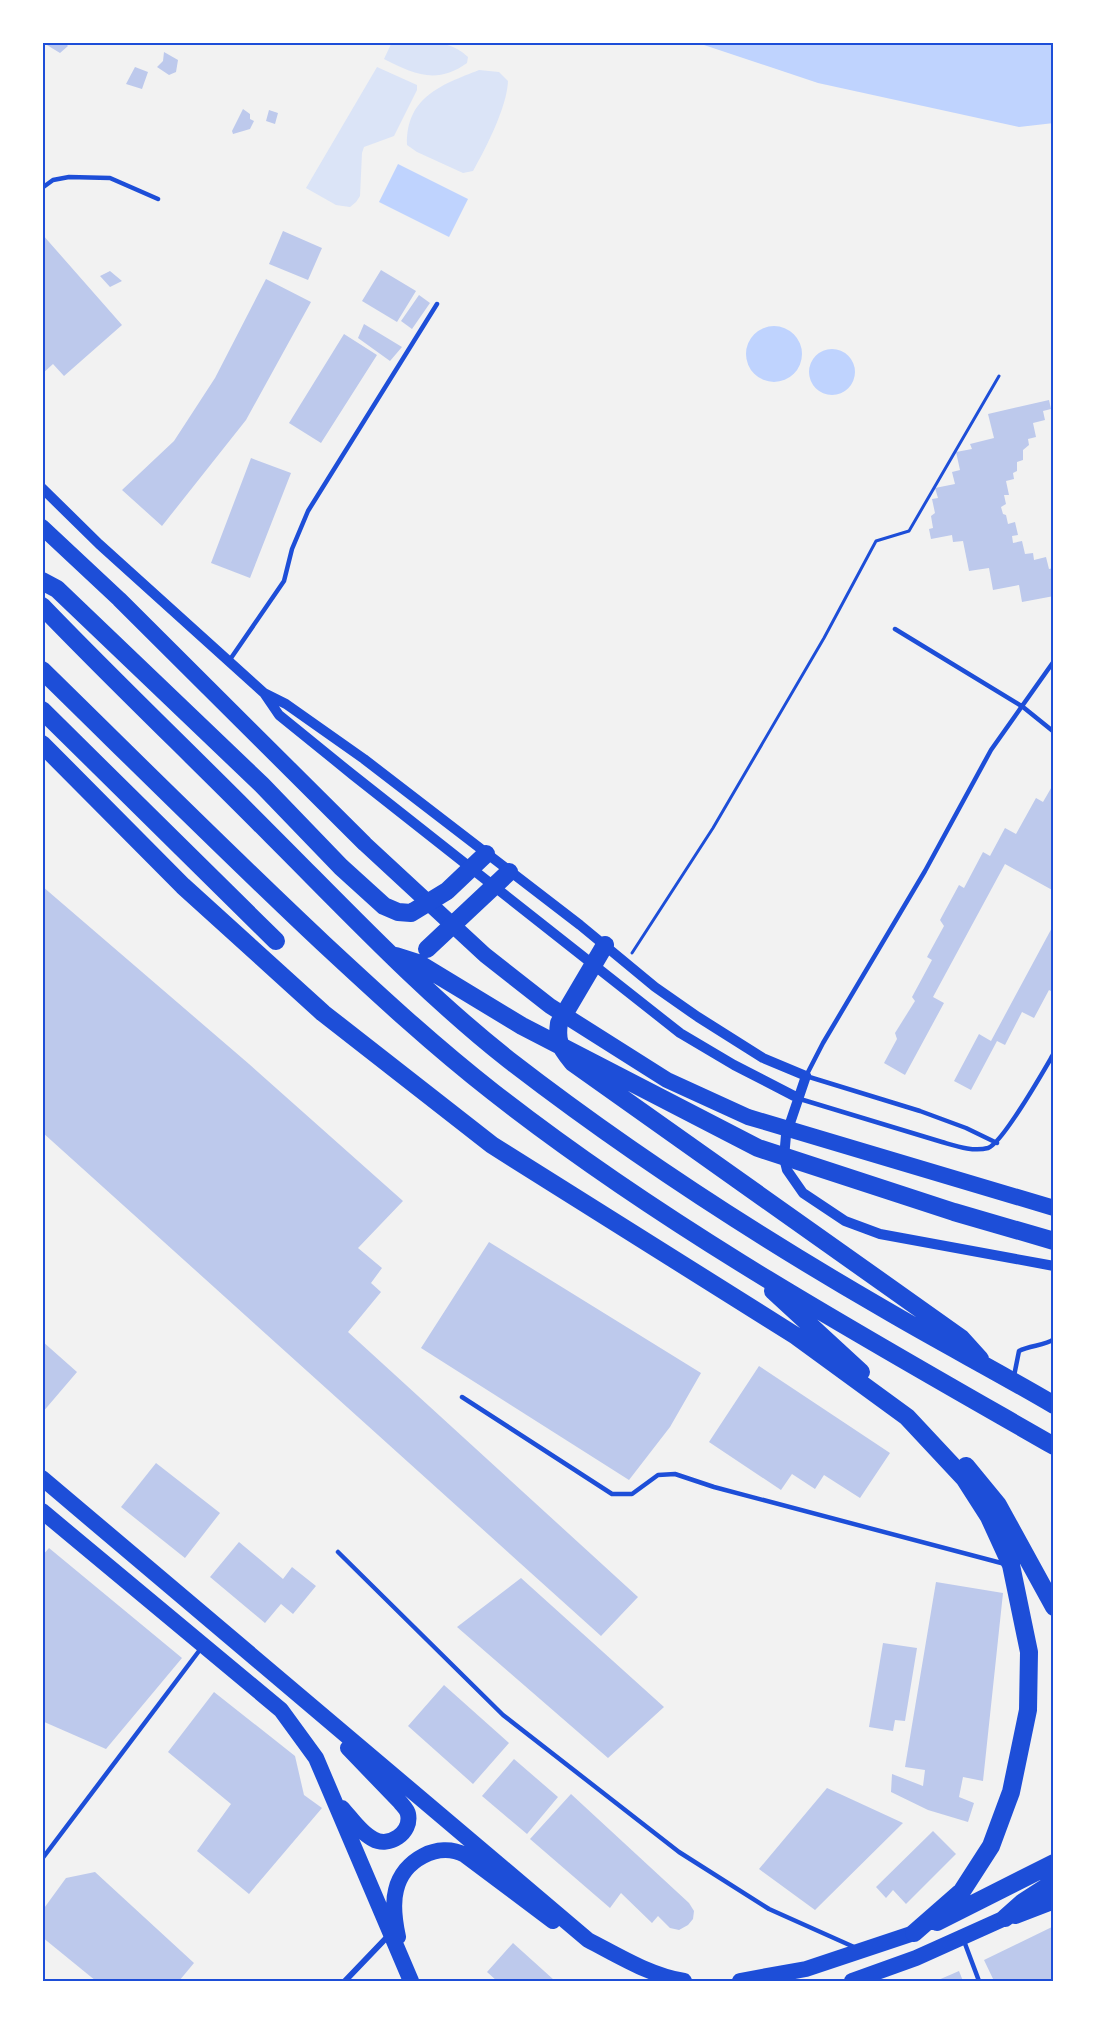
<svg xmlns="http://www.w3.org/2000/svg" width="1096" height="2023" font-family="Jost,sans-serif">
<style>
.green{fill:#dbe4f7}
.water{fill:#bfd3fe}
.building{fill:#bdc9ec}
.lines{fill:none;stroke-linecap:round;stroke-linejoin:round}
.path{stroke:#1d4ed8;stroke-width:3}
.service{stroke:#1d4ed8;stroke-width:4.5}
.minor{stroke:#1d4ed8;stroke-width:6}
.tertiary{stroke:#1d4ed8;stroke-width:10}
.trunk{stroke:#1d4ed8;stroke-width:16}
.motorway{stroke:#1d4ed8;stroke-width:18}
.neatline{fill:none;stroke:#1d4ed8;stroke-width:2}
</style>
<rect width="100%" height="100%" fill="#f2f2f2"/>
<path class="green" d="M392,42C417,42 448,37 468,57L467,63C437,85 413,74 384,59Z
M377,67L417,85V90L394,136L364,147L362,153L360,196L356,202L350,207L336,205L306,188Z
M479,70L499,72L508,81C507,107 486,148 473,171L463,173L417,152L407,145C406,97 441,85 479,70Z"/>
<path class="water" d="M695,42H1054V123L1019,127L818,83Z
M398,164L468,199L449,237L379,202Z
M746 354a28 28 0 1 1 56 0a28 28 0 1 1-56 0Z
M809 372a23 23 0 1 1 46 0a23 23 0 1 1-46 0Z"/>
<path class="building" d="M42,42H64L68,46L60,53Z
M164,52L178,60L176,72L169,75L157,67L163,61Z
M135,67L148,72L142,89L126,84Z
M243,109L250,114V119L254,121L250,129L233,134L232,131Z
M269,110L278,113L275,124L266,121Z
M283,231L322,248L308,280L269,264Z
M42,234L122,325L64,376L53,364L42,374Z
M381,270L416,291L397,322L362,301Z
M110,271L122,281L110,287L100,276Z
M266,279L311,302L246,420L162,526L122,490L174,441L215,378Z
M419,295L430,303L412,329L401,321Z
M364,324L402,347L390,361L358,338Z
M344,334L377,355L321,443L289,423Z
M1049,400L1051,409L1043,411L1045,420L1033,423L1036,437L1028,439L1029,445L1023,450V460L1017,462V471L1013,473L1014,479L1006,481L1009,495H1004L1006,504L1001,507L1003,514L1006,515L1008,524L1015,522L1018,535L1012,536L1013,543L1022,541L1025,554L1033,553L1034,560L1046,557L1049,569L1054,568V596L1022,602L1019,585L993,590L989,568L969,571L963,541L953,542L952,535L931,539L929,529L933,528L931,516L935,513L932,499L938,498L935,488L955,484L952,472L960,470L956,452L972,449L970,444L994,438L988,414Z
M251,458L291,473L250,578L211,563Z
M1054,783V891L1005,864L933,997L944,1003L905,1075L884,1063L897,1039L895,1033L915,1001L912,997L932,960L927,957L944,926L940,920L959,885L964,888L983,852L990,856L1005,828L1016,834L1036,798L1043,802Z
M42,886L249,1064L403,1201L358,1248L382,1268L371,1283L381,1292L348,1332L638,1597L601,1636L42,1132Z
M1054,924V993L1049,990L1034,1018L1022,1012L1005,1045L997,1041L971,1090L954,1081L979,1034L991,1041Z
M489,1242L701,1373L670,1427L629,1480L421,1348Z
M42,1341L77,1372L42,1413Z
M759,1366L890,1453L860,1498L824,1475L815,1489L792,1474L781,1490L709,1442Z
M156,1463L220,1513L185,1558L121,1507Z
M239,1542L283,1579L292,1567L316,1586L293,1614L281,1604L265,1623L210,1577Z
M49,1548L182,1658L106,1749L42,1721V1556Z
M521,1578L664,1707L608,1758L457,1627Z
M936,1582L1003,1593L983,1781L963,1777L959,1797L974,1803L968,1822L928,1810L891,1792L892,1774L923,1786L925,1770L905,1767Z
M883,1643L917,1648L905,1721L895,1720L893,1731L869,1727Z
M444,1685L509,1743L473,1784L408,1726Z
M214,1692L295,1756L304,1795L322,1808L249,1894L197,1851L231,1804L168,1752Z
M514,1759L558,1797L527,1834L482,1796Z
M827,1788L903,1823L815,1910L759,1869Z
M571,1794L689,1903L694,1911L693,1919L688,1925L679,1930L670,1928L658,1916L652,1923L621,1893L610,1908L530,1839Z
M933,1831L956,1854L906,1904L893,1890L886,1898L876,1887Z
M95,1872L194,1963L179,1981H96L42,1937V1911L66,1878Z
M1054,1926V1980L994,1981L984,1960Z
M513,1943L554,1980L553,1981H497L487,1972Z
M959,1971L963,1981H936Z"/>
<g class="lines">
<path class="path" d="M632,953L713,828L824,638L876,541L909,531L999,376"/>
<path class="service" d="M42,188L53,180L69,177L110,178L158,199
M895,629L1023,707L1054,732
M229,661L284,581L292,549L308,511L437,304
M800,1099L942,1142C956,1146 973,1152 988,1148C1003,1143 1044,1070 1054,1053
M997,1143L966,1128L920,1111L806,1076L823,1043L925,871L991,750L1054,661
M1014,1376L1019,1351C1030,1345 1045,1346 1054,1339
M462,1397L612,1494H632L658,1475L675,1474L714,1487L1005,1564
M338,1552L503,1715L679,1852L769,1909L854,1947
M42,1859L202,1647
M964,1941L979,1981"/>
<path class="minor" d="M345,1981L390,1934"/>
<path class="tertiary" d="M42,488L99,544L264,693L279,715L353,775L680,1033L734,1065L798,1098
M264,693L286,704L364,759L580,925L655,987L698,1017L763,1058L806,1076L786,1135L784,1158L787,1170L803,1193L845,1221L880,1234L1054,1266"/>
<path class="trunk" d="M42,527L119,599L365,844L485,955L550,1006L667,1080L748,1117L1054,1208
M42,1478L588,1940C619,1956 649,1975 684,1981
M42,1511L281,1710L316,1758L411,1981
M342,1808C351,1818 361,1833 373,1839C389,1848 412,1833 408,1814C407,1809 403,1806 400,1802L348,1748
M398,1937C395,1923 392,1905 396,1890C403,1860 438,1841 465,1855L553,1921
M740,1981L806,1969L914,1933
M852,1981L916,1958L1005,1918"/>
<path class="motorway" d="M42,581L57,589L262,785L341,867L384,906L398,912L411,913L447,891L486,854
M42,606C117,684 196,759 272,836C349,913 424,993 509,1060C628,1152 754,1234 884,1309C940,1342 998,1372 1054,1405
M42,670C135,761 228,854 324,944C379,995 434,1046 493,1092C668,1229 862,1336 1054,1446
M42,710L276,941
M42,744L183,886L323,1013L492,1145L796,1336L907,1417L964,1478L989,1517L1011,1565L1029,1652L1028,1710L1011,1792L991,1846L962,1891L914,1933
M605,945L559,1023C556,1043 561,1048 573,1063L961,1338L980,1359
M427,949L509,872
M396,956L418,963L522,1026L758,1148L954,1212L1054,1241
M773,1291L861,1372
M966,1466L998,1505L1054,1607
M1015,1915L1054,1900
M1005,1918L1023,1902L1054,1882
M937,1922L1054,1863"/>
</g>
<rect width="1096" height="2023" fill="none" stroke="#ffffff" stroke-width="87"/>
<rect x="44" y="44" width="1008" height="1936" class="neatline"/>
</svg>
